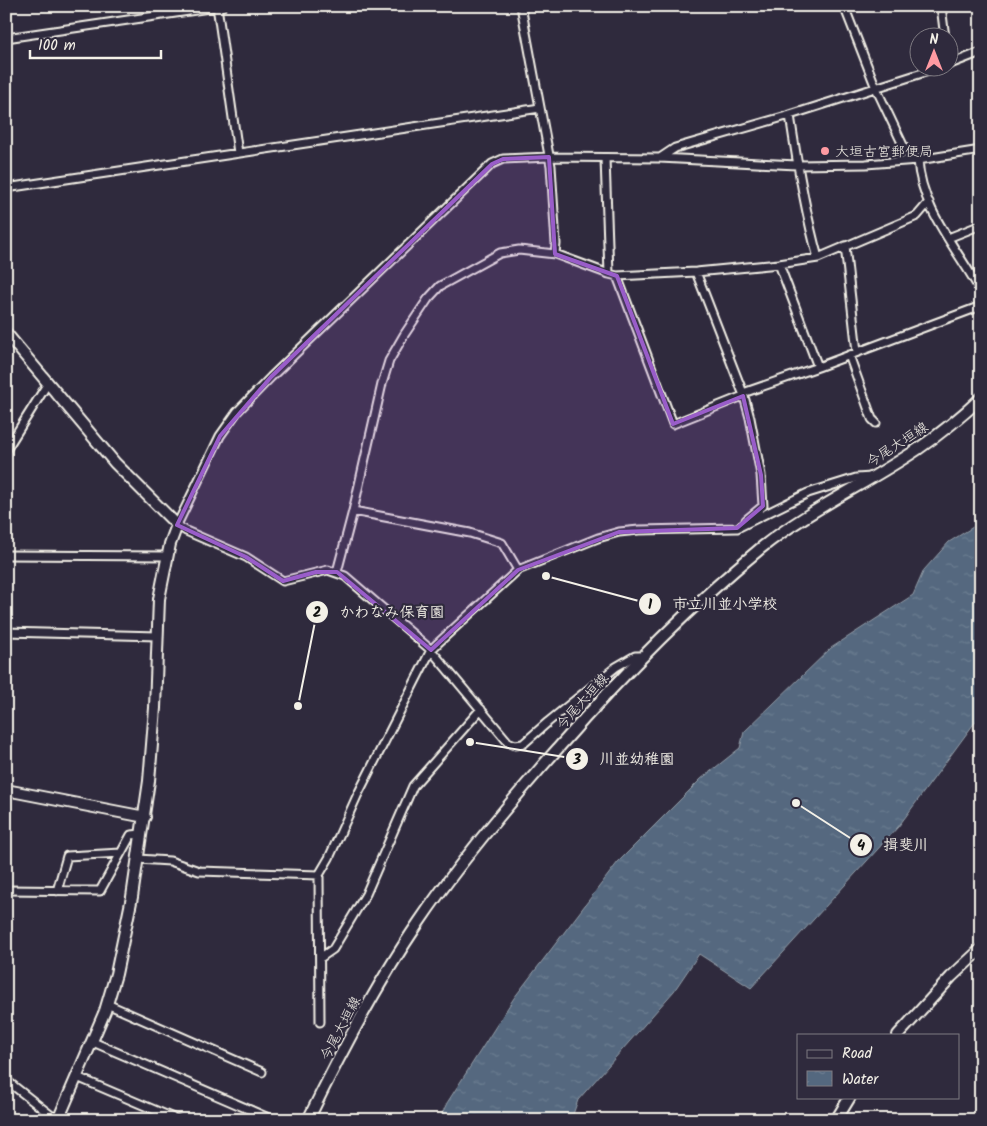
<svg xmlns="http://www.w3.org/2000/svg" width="987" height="1126" font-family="Kalam,'Klee One',sans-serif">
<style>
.water{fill:url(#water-ripples);stroke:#949fa9}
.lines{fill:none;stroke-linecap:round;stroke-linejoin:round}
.street-casing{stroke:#f4f1e8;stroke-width:11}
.secondary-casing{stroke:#f4f1e8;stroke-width:14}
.street{stroke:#2f2a3d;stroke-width:7}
.secondary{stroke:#2f2a3d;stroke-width:10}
.marked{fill:#995dc9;fill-opacity:0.2;stroke:#995dc9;stroke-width:4;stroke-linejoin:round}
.poi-dot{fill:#ff9aa2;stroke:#2f2a3d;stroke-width:2}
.labels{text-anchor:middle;stroke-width:4.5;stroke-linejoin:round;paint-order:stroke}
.poi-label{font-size:14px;fill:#f4f1e8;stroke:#2f2a3d;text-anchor:start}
.street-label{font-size:14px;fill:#f4f1e8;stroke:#2f2a3d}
.leader{fill:none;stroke:#f4f1e8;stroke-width:2}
.callout-dot{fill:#f4f1e8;stroke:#2f2a3d;stroke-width:2}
.mark-label{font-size:15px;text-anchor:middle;font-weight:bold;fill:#111}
.callout-label{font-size:15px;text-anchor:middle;font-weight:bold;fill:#f4f1e8;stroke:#2f2a3d;stroke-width:4.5;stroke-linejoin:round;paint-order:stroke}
</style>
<defs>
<pattern id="water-ripples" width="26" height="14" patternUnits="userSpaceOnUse" patternTransform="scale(1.25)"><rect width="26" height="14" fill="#54687f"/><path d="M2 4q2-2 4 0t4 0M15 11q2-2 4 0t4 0" fill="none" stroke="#6d7e91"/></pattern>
</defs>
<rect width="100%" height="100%" fill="#2f2a3d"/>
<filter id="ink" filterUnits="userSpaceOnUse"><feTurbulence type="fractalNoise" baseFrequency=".02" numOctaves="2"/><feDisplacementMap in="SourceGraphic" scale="10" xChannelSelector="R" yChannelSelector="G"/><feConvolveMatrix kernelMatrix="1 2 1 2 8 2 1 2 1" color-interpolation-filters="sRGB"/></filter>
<g filter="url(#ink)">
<path class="water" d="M981,522V714L898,827L751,988L699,954L674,991L578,1100L571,1120H439L447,1103L514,998L618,862L701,779L740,748L744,732L831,648L913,595L924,570L949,542Z"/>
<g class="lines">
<defs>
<path id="street" d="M217,6L238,153
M521,6L551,166L556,244L555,254
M844,6L876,88L910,160
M941,6L945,38
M6,38L223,6
M950,64L981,52
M790,115C797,163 805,211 818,258
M605,158L609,274
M660,158L675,148L790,115L938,68
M918,160C921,210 958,249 981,292
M6,188L540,108
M948,238L981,225
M845,246L857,352
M779,264L818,367
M696,272L743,393L750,418L761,475L763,506L746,520
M617,276L673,424L743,396
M849,355L872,419L876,423
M743,393L818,367L981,306
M6,450L48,383
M353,511L470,533L502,543L518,570
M6,555L167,556
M337,572L353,511L382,384L389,361L404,335L428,299L440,286L500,253L519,250L555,254L609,274L617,276L696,272L779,264L818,258L917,216L929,202
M6,632L158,636
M644,656H635L616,667L548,722L523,744L515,745L508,742L431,650L345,576L328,570L283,581L246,557L186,531L177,525L220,436L237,412L271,377L492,164L503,159L549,157L660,158L797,165L866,164L918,160L981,150
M138,859L170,861L199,871L319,875
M6,890L100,891L131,835L142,834
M57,891L67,856L121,853
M320,958L333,949L366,894L413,786L481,709
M107,1004L262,1072
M320,1022L319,875L329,858L357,796L431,650L438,643L518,570L598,538L619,532L639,530L737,528L808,493L856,478L872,477
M93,1042L271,1119
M77,1077L178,1120
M6,1080L57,1120"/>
<path id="secondary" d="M6,333L115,463L177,525L170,544L159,599L155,708L149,781L132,897L116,974L105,1011L58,1120
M6,790L145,817
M898,1035L951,977L981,949
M308,1120C341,1052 376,985 419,922C461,860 510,802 560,746C622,675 688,608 761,548C810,509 866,484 918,449C941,433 961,417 981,398
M836,1120L850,1097"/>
</defs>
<use href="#street" class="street-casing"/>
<use href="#secondary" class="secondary-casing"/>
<use href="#street" class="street"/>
<use href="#secondary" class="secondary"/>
</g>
</g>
<path class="marked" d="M549,157L555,254L617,276L673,424L743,396L761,475L763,506L737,528L619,532L518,570L431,650L337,572H316L283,581L246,557L177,525L220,436L271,377L492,164L503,159Z"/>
<circle class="poi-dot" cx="825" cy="151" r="5"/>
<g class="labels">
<g class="poi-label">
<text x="835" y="156">大垣古宮郵便局</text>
</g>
<g class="street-label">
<text transform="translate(897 444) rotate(-33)" y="5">今尾大垣線</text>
<text transform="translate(582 701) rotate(-48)" y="5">今尾大垣線</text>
<text transform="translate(340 1028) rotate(-62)" y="5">今尾大垣線</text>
</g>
</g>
<path class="leader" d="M546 576L650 604M298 706L317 612M470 742L577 759M796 803L861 845"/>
<g class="callout-dot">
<circle cx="546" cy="576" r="5"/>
<circle cx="298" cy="706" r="5"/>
<circle cx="470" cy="742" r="5"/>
<circle cx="796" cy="803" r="5"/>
<circle cx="650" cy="604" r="12"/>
<circle cx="317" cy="612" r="12"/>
<circle cx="577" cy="759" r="12"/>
<circle cx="861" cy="845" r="12"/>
</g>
<g class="mark-label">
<text x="650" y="609">1</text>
<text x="317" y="617">2</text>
<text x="577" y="764">3</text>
<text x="861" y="850">4</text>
</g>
<g class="callout-label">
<text x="725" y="609">市立川並小学校</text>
<text x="392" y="617">かわなみ保育園</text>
<text x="637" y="764">川並幼稚園</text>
<text x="906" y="850">揖斐川</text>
</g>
<rect width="987" height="1126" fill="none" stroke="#2f2a3d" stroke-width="25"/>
<rect x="12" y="12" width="962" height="1101" fill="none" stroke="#f4f1e8" stroke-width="2" filter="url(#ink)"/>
<rect x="797" y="1034" width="162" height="65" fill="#2f2a3d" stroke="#7e7a81"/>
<rect x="807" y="1050" width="25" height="8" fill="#2f2a3d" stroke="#7e7a81"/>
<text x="842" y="1058" font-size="15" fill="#f4f1e8">Road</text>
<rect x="807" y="1071" width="25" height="15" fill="url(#water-ripples)" stroke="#7e7a81"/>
<text x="842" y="1084" font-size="15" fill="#f4f1e8">Water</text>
<g transform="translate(934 52)"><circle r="24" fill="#2f2a3d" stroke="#7e7a81"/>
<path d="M0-4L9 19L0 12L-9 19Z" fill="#ff9aa2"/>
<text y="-8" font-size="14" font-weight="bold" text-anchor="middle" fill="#f4f1e8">N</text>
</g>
<path d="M30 50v8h131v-8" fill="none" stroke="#f4f1e8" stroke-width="2.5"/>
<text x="38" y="50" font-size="15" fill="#f4f1e8" stroke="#2f2a3d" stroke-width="4" paint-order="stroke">100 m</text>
</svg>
